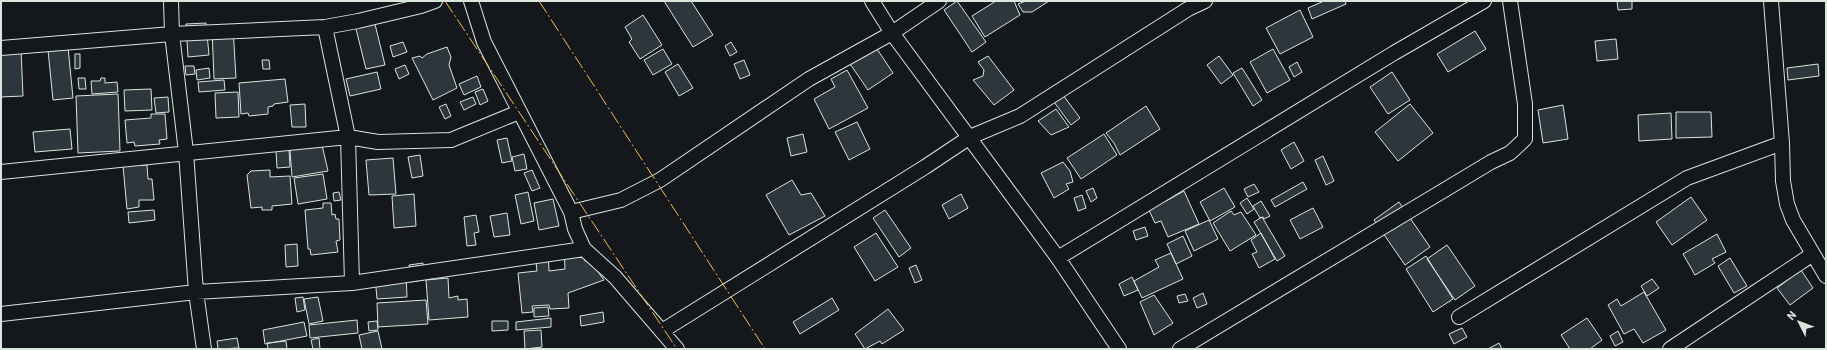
<svg xmlns="http://www.w3.org/2000/svg" width="1827" height="350" font-family="Barlow,sans-serif">
<style>
.building{fill:#2c363c;stroke:#d8e6dc}
.lines{fill:none;stroke-linecap:round;stroke-linejoin:round}
.street-casing{stroke:#d8e6dc;stroke-width:16}
.street{stroke:#14181c;stroke-width:14}
.power{stroke:#ffb74d;stroke-width:1;stroke-dasharray:14 3 2 3;stroke-linecap:butt}
</style>
<rect width="100%" height="100%" fill="#14181c"/>
<path class="building" d="M664,1H691L713,35L693,47Z
M957,1L986,42L972,52L944,10Z
M996,1H1014L1020,15L985,37L972,16Z
M1026,1H1049L1032,12H1023L1018,4Z
M1324,1H1345L1346,4L1312,19L1308,8Z
M1617,1H1632V9L1618,10Z
M1300,10L1313,37L1280,54L1266,28Z
M643,15L662,45L640,59L629,42L632,39L625,27Z
M374,20L385,65L366,69L355,25Z
M206,23L209,55L188,57L186,24Z
M233,28L236,78L214,79L212,29Z
M1475,31L1486,49L1448,72L1437,54Z
M67,37L73,98L53,100L47,40Z
M1616,39L1618,59L1597,61L1595,41Z
M403,42L407,52L393,57L390,46Z
M731,42L737,52L730,56L725,46Z
M873,43L893,73L868,90L848,61Z
M447,47L451,57L449,65L457,88L433,100L412,58L420,56L422,58L427,54Z
M21,49L23,96L1,97V50Z
M663,49L672,64L653,75L644,60Z
M1273,49L1290,80L1267,93L1250,62Z
M75,54H80V68L75,69Z
M988,56L1014,90L994,105L973,80L983,76L984,70L978,62Z
M1219,56L1233,75L1221,84L1207,65Z
M262,60H269L270,69H263Z
M744,60L750,75L740,79L734,64Z
M1297,62L1302,72L1294,77L1289,67Z
M678,64L693,88L679,96L665,72Z
M1818,64L1819,76L1788,80L1787,68Z
M405,65L409,74L399,79L395,69Z
M185,66H194L195,74L186,75Z
M209,68L210,78L197,80L196,70Z
M1242,68L1262,100L1253,106L1233,73Z
M847,70L868,108L829,129L814,99L835,87L831,79Z
M377,72L381,89L350,96L346,79Z
M1392,72L1410,100L1388,114L1370,87Z
M477,76L481,87L464,95L459,84Z
M78,78H85L86,89H79Z
M101,78H105V83L117,82L118,92L92,94L91,81H100Z
M285,79L288,102L274,104L273,106L268,107V114L249,116L248,113L241,114L239,83Z
M224,80L225,90L199,92L198,82Z
M151,89L152,110L125,111L124,90Z
M483,89L488,101L480,105L475,92Z
M1060,91L1080,118L1071,125L1051,98Z
M238,92L239,117L216,118L215,93Z
M118,94L120,151L78,153L76,96Z
M168,97L169,112L156,113L154,98Z
M473,97L476,104L464,110L460,102Z
M305,104L306,127H292L290,105Z
M446,104L451,116L445,119L439,107Z
M1410,104L1433,133L1398,161L1375,132Z
M1563,105L1568,139L1543,143L1538,110Z
M1146,106L1160,129L1120,155L1114,143L1106,133Z
M1056,109L1069,127L1051,135L1038,121Z
M1676,112H1711L1712,137L1676,138Z
M1671,113L1672,139L1639,141L1638,115Z
M151,114H165L167,139L159,140L160,144L135,146L134,142L127,143L125,120L151,118Z
M857,122L870,149L849,160L835,132Z
M70,129L72,149L35,152L33,132Z
M803,134L807,152L791,156L787,138Z
M1104,134L1117,155L1081,179L1067,158Z
M507,138L512,161L502,163L497,140Z
M1294,142L1304,161L1291,169L1281,150Z
M322,145L328,171L292,177L290,150Z
M289,150L290,167L277,168L276,151Z
M524,154L527,169L515,171L512,157Z
M420,155L423,176L412,178L408,157Z
M1323,156L1334,181L1326,185L1315,160Z
M393,158L396,194L369,195L366,160Z
M1063,162L1070,171L1073,182L1066,184L1069,189L1054,198L1041,173Z
M147,165L148,179H152L154,200H139V207L127,209L123,166Z
M270,170V177L290,176L292,204L272,206V210H262V207L251,208L247,175L251,171Z
M532,170L540,188L532,191L524,173Z
M323,174L327,199L298,204L294,178Z
M792,180L801,195L811,193L825,216L789,235L766,195Z
M1303,182L1307,189L1275,207L1271,200Z
M1254,184L1259,192L1248,197L1244,189Z
M1093,188L1097,198L1091,202L1086,191Z
M1224,188L1235,207L1210,221L1200,202Z
M1162,190L1166,201L1184,191L1199,224L1168,237L1161,221L1155,223L1148,208Z
M339,192L341,200L334,201L333,193Z
M528,192L534,221L521,224L515,195Z
M414,194L416,226L394,228L392,196Z
M961,194L968,208L949,219L942,205Z
M1082,195L1086,208L1078,211L1074,198Z
M1691,197L1707,220L1672,245L1656,222Z
M1247,198L1254,209L1247,214L1240,203Z
M553,199L559,226L539,230L534,203Z
M1261,201L1270,216L1264,219L1263,217L1260,218L1253,206Z
M1399,202L1430,247L1405,265L1374,220Z
M323,203H331L332,215L335,214L336,219H339L340,240L336,241L338,252L311,255L310,249H308L305,210L323,208Z
M1313,208L1323,227L1300,239L1290,220Z
M154,210L155,220L129,223L128,212Z
M885,210L911,248L899,257L873,218Z
M1231,211L1234,215L1241,212L1256,235L1230,251L1213,223Z
M507,213L510,235L494,237L490,216Z
M476,215L479,232L474,233L476,245L467,246L464,217Z
M1262,217L1285,256L1277,261L1254,222Z
M1209,220L1218,239L1194,251L1185,231Z
M1145,227L1148,236L1136,240L1133,231Z
M876,233L898,267L875,281L854,247Z
M1261,233L1275,259L1259,268L1252,254L1257,252L1251,240Z
M1717,234L1726,252L1712,259L1715,263L1695,275L1683,254Z
M1183,236L1192,256L1176,264L1167,244Z
M297,244L298,266L286,267L285,245Z
M1447,245L1475,286L1455,300L1427,259Z
M581,246L585,261H590L604,280L568,293L569,308L550,309L549,305L532,306L533,312L522,313L518,273L537,271L535,253L548,251L549,271L565,269L564,248Z
M1171,253L1183,279L1142,298L1134,281L1159,267L1155,260Z
M1426,256L1453,299L1433,312L1406,269Z
M1730,258L1747,286L1734,293L1718,266Z
M423,263L424,280L411,282L409,265Z
M916,265L922,280L915,283L909,268Z
M1801,270L1813,288L1790,305L1777,288Z
M406,274L407,297L377,299L375,276Z
M1132,277L1138,290L1124,296L1119,284Z
M448,278L449,298L458,296V300L467,299L468,317L429,320L426,280Z
M1652,279L1659,288L1647,296L1641,286Z
M1644,292L1666,330L1643,343L1634,329L1624,334L1608,305L1617,299L1621,306Z
M1203,293L1207,304L1197,308L1193,298Z
M1185,294L1188,301L1179,303L1177,296Z
M1154,295L1173,323L1154,335L1140,302Z
M303,297L305,310L297,312L295,298Z
M318,297L323,321L309,324L304,299Z
M832,298L839,310L800,334L793,322Z
M426,300L428,324L378,327L377,303Z
M548,307L549,316L534,317V308Z
M888,309L904,330L882,344L880,341L865,349L855,334Z
M603,312L604,322L581,326L580,316Z
M551,318V327L516,330V322Z
M1587,318L1602,340L1590,349H1570L1561,335Z
M357,320L358,333L310,338L309,325Z
M377,321L378,330L369,331L368,322Z
M492,321H508V330L492,331Z
M304,322L307,336L265,344L263,330Z
M1462,328L1467,337L1454,344L1449,334Z
M541,330L542,347L525,349L524,331Z
M378,331L382,349H362L359,335Z
M1618,331L1623,342L1615,346L1610,336Z
M237,338L239,348L218,349L217,341Z
M319,338L320,349H313L311,340Z
M286,341L287,349H268L267,343Z
M1499,343L1502,349H1488Z"/>
<g class="lines">
<defs>
<path id="street" d="M171,1L172,34L186,152L196,292L204,349
M471,1L484,42L571,212L575,229L584,249L615,277L677,349
M872,1L892,33L1058,258L1119,349
M1771,1L1782,143L1783,181L1787,204L1793,220L1826,276
M325,27L348,137L352,283
M1,48L172,34L325,27L358,21L421,6L435,1
M1,172L348,137L378,142L451,140L519,112
M571,212L621,200L660,180L809,79L892,33L939,1
M1058,258L1394,53L1484,1
M1,314L196,292L352,283L584,249
M1459,317L1687,178L1782,143
M662,331L925,167L970,137L1020,116L1188,9L1205,1
M1180,349L1491,162L1510,153L1525,139V104L1510,1
M1670,349L1813,254"/>
</defs>
<use href="#street" class="street-casing"/>
<use href="#street" class="street"/>
<path class="power" d="M445,1L677,349
M539,1L765,349"/>
</g>
<rect width="1827" height="350" fill="none" stroke="#d8e6dc" stroke-width="4"/>
<g transform="translate(1799 322) rotate(312)" stroke="#14181c" stroke-width="3" paint-order="stroke">
<path d="M0-3L7 15L0 10L-7 15Z" fill="#d8e6dc"/>
<text y="-6" font-size="11" font-weight="bold" text-anchor="middle" fill="#d8e6dc">N</text>
</g>
</svg>
